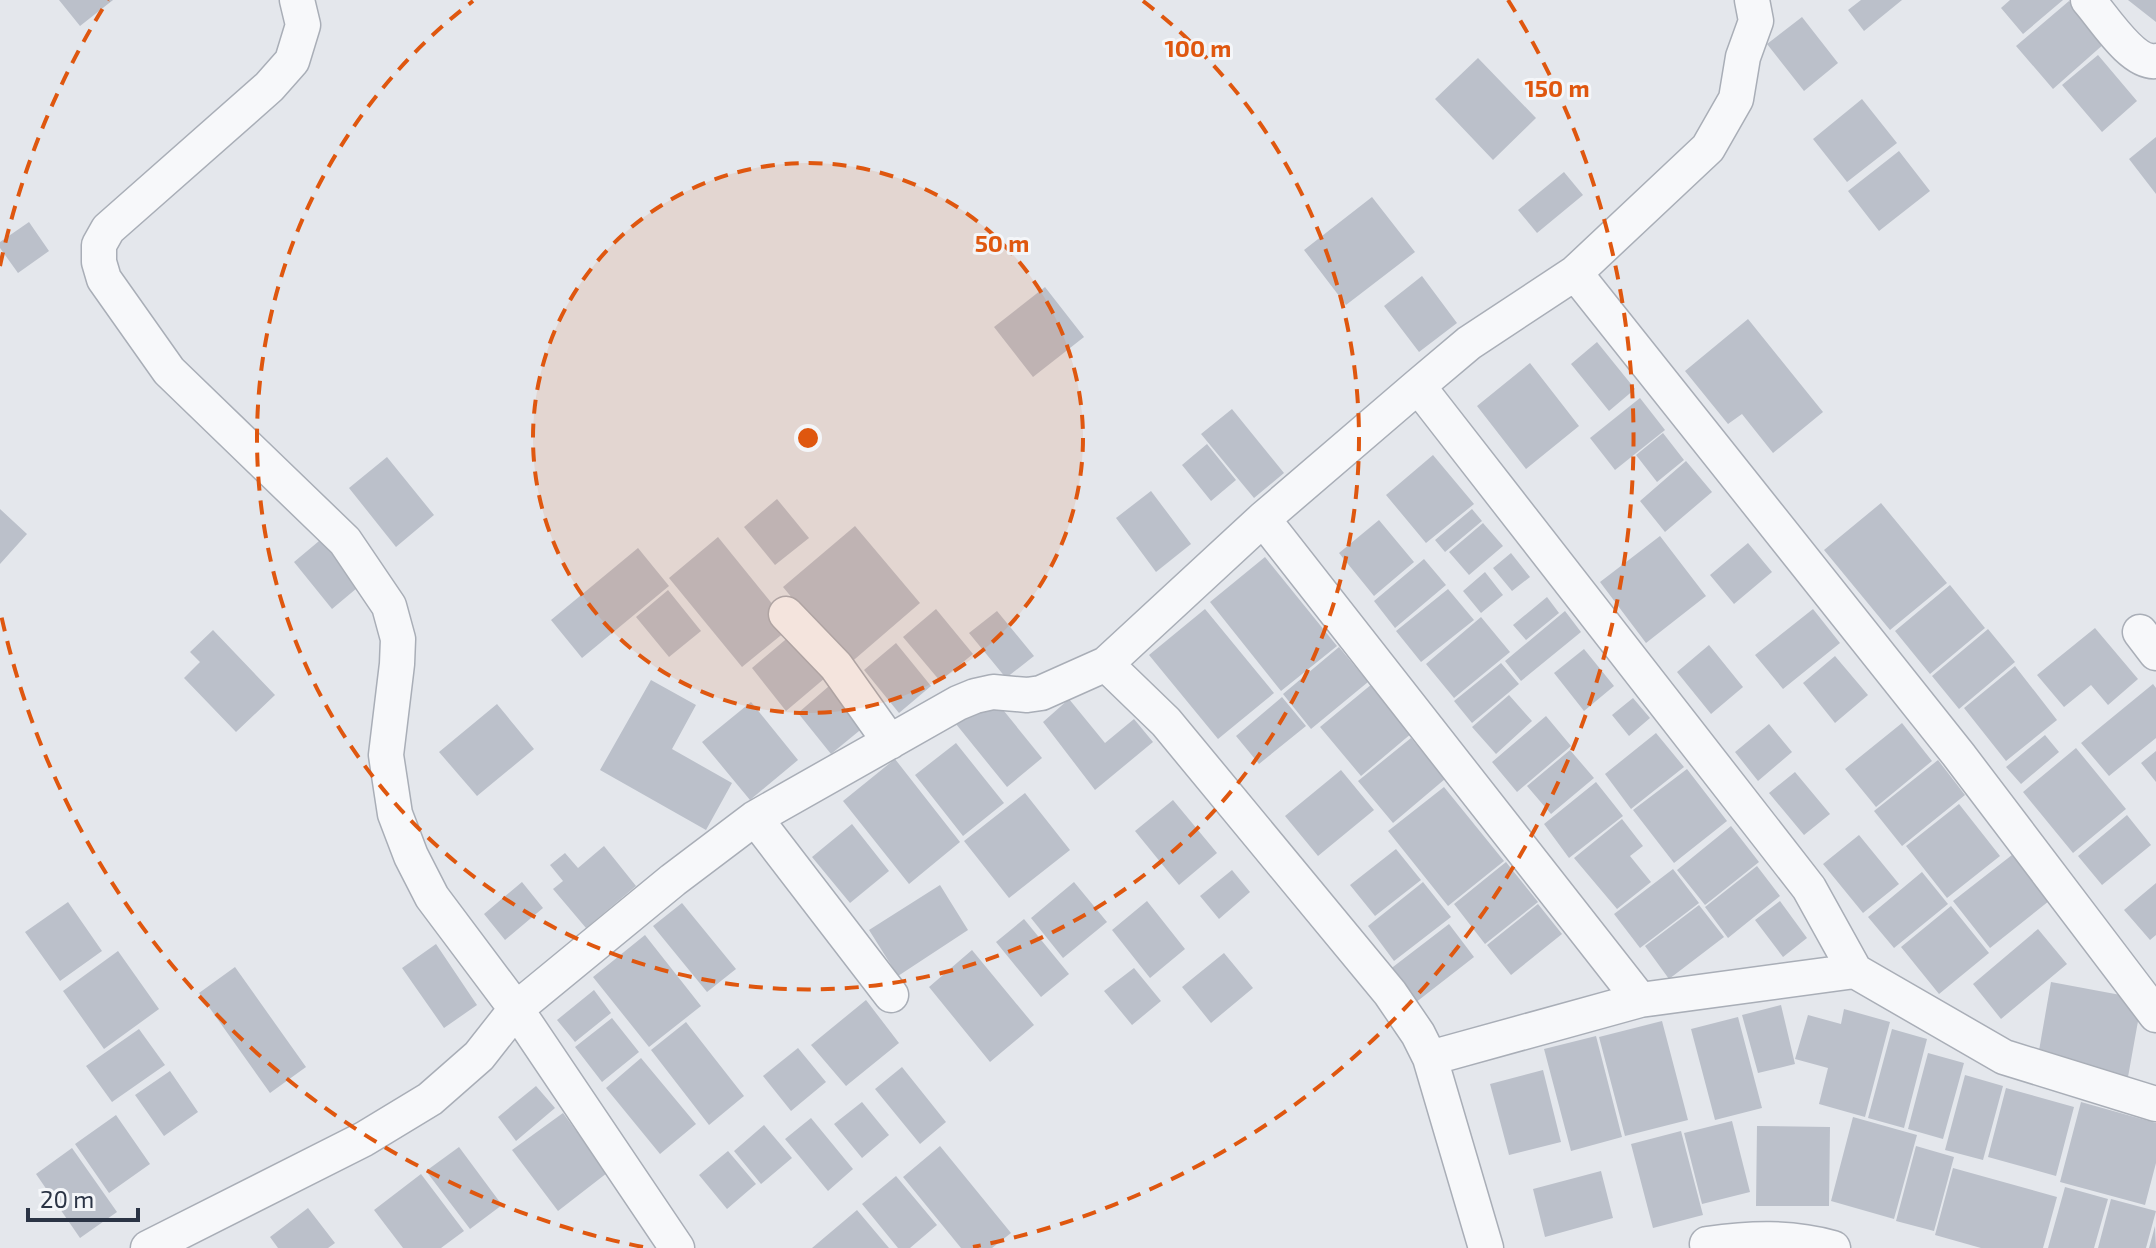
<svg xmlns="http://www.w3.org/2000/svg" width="2156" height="1248" font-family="'Exo 2',sans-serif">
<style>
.building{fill:#bbc0ca}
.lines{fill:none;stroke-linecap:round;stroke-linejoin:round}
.minor-casing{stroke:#a9aeb7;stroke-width:37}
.minor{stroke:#f7f8fa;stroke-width:34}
.ring{fill:none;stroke:#df570f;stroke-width:4;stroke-dasharray:14 10}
.centre{fill:#df570f;stroke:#f4f6f9;stroke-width:4}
.ring-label{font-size:24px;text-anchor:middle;font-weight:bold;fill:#df570f;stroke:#f4f6f9;stroke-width:6;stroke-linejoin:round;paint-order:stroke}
</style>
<rect width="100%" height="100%" fill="#e4e7ec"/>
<path class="building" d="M59,0H113L80,26Z
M1861,0H1902L1864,31L1848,10Z
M2010,0H2063L2023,34L2001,8Z
M2128,0H2156V22Z
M2069,1L2105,43L2053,89L2016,46Z
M1802,17L1838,63L1804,91L1767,44Z
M2098,55L2137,101L2102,132L2062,85Z
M1478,58L1536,118L1493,160L1435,99Z
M1862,99L1897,143L1847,182L1813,139Z
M2156,137V194L2129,159Z
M1899,151L1930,191L1879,231L1848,191Z
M1564,172L1583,195L1537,233L1518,210Z
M1372,197L1415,252L1346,305L1304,250Z
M29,222L49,251L18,273L0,248V242Z
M1422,276L1457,323L1419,352L1384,306Z
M1045,287L1084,337L1033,377L994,327Z
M1748,319L1823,412L1773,453L1742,414L1728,424L1685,371Z
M1597,342L1635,389L1609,411L1571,364Z
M1530,363L1579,426L1526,469L1477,406Z
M1640,398L1665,430L1615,470L1590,438Z
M1232,409L1284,473L1254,498L1201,434Z
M1663,433L1684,460L1657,482L1636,455Z
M1207,444L1236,480L1211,501L1182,465Z
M1433,455L1474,504L1426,543L1386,495Z
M387,457L434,515L396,547L349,488Z
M1686,461L1712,492L1665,532L1640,501Z
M1151,491L1191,544L1156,572L1116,518Z
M777,499L809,538L775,565L744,527Z
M1881,503L1947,583L1890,630L1824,550Z
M0,509L27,534L0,564Z
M1472,509L1482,521L1445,552L1435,540Z
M1379,520L1414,562L1374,596L1339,553Z
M1483,523L1503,546L1469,575L1449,552Z
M855,526L920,603L848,665L783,587Z
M325,536L363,583L332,609L294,562Z
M1660,536L1706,596L1646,643L1600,582Z
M718,537L791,627L742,667L669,578Z
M1748,543L1772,572L1734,604L1710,575Z
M638,548L669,586L582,658L551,620Z
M1511,553L1530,577L1512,591L1493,568Z
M1265,557L1337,646L1281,691L1210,602Z
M1424,559L1446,585L1395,628L1374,601Z
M1485,572L1503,595L1481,613L1463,591Z
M1950,585L1985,628L1930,674L1895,631Z
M1448,589L1474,620L1421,662L1396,631Z
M668,590L701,631L669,657L636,617Z
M1547,597L1559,613L1526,640L1513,625Z
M936,609L973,654L940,681L903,637Z
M1205,609L1274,693L1218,739L1149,655Z
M1813,609L1840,643L1783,689L1755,655Z
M997,611L1034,656L1006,678L969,633Z
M1565,611L1581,632L1521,681L1505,661Z
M1481,617L1510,652L1454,698L1426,664Z
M2095,628L2138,679L2108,705L2091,685L2064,707L2037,675Z
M1988,629L2015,662L1959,709L1932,676Z
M213,630L275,695L236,732L184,678L200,662L190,652Z
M791,635L825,678L786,711L752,668Z
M896,643L931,686L899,713L864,670Z
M1709,645L1743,687L1711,714L1677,672Z
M1339,647L1368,682L1311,729L1283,694Z
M1584,649L1614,686L1584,711L1554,673Z
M1835,656L1868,695L1835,723L1803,683Z
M1501,663L1519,684L1472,723L1454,701Z
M2015,666L2057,720L2006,761L1964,708Z
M651,680L696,705L672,749L732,783L706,830L600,770Z
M836,680L870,722L831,754L798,713Z
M1372,684L1412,733L1361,776L1320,727Z
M2153,684L2156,688V738L2109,776L2081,743Z
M991,695L1042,758L1007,787L956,724Z
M1509,695L1532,721L1496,754L1472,727Z
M1282,697L1306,726L1259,764L1236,736Z
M1633,698L1650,718L1629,736L1612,715Z
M1069,699L1105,743L1134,719L1153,742L1095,790L1043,722Z
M751,702L798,760L750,800L702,742Z
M497,704L534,749L477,796L439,752Z
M1546,716L1571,746L1517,792L1492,762Z
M1902,723L1932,761L1876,807L1845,769Z
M1769,724L1792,752L1758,781L1735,752Z
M1656,733L1684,767L1631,809L1605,774Z
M2045,735L2059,752L2021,784L2006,767Z
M1411,738L1445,779L1393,823L1358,781Z
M956,743L1004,803L963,836L915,775Z
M2076,748L2126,809L2073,853L2023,792Z
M1570,750L1594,778L1551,814L1527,786Z
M2156,751V782L2141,763Z
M895,759L960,842L909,884L843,801Z
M1938,760L1965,795L1902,846L1874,811Z
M1687,769L1727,821L1674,863L1633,810Z
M1341,770L1374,810L1318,856L1285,816Z
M1795,772L1830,814L1804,835L1769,793Z
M1596,782L1623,816L1569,858L1544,824Z
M1444,787L1504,861L1448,906L1388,831Z
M1025,793L1070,850L1009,898L964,841Z
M1173,800L1217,853L1179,885L1135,831Z
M1959,804L2000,856L1947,898L1906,846Z
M2127,815L2151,845L2102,885L2078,856Z
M1622,819L1643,846L1630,856L1651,882L1617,909L1574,858Z
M852,824L889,871L850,903L812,857Z
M1731,826L1759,862L1705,905L1677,870Z
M1859,835L1899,884L1863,913L1823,864Z
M604,846L636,886L586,928L553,889L563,881L550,865L565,853L578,868Z
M1396,849L1421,880L1375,916L1350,885Z
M2012,855L2049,901L1990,948L1953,901Z
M1506,862L1538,902L1485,944L1454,904Z
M1757,866L1780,896L1728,938L1705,907Z
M1673,869L1699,903L1640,948L1614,914Z
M1232,870L1250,892L1219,919L1200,896Z
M1922,872L1948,904L1894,948L1868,917Z
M522,882L543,908L505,940L484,914Z
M1074,882L1107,922L1063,958L1031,918Z
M1423,882L1451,917L1394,961L1368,926Z
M2156,883V935L2150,940L2124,910Z
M940,885L968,930L898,976L869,930Z
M1147,901L1185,949L1150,978L1112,930Z
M1780,901L1807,938L1783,957L1755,920Z
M68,902L102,951L60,981L25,932Z
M682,903L736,969L707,992L653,926Z
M1538,904L1562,934L1511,975L1487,945Z
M1699,905L1724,937L1669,979L1645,946Z
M1951,906L1989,953L1939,994L1901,947Z
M1024,919L1069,974L1041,997L996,942Z
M1449,924L1474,957L1415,1003L1389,970Z
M2038,929L2067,964L2001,1019L1973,984Z
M645,935L701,1006L649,1047L593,977Z
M436,944L477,1005L444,1028L402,968Z
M972,950L1034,1025L990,1062L929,987Z
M118,951L159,1009L104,1049L63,991Z
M1224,953L1253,988L1211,1023L1182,987Z
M235,967L306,1067L270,1093L199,993Z
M1134,968L1161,1001L1132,1025L1104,991Z
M2051,982L2142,999L2128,1077L2037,1062Z
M594,990L611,1013L575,1042L557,1020Z
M866,1000L899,1043L846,1086L811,1045Z
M1781,1005L1795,1064L1758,1073L1742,1015Z
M1844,1009L1890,1022L1865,1117L1819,1104L1828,1068L1795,1059L1808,1015L1841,1024Z
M1738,1017L1762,1108L1715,1120L1691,1029Z
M612,1018L639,1052L602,1082L575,1047Z
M1662,1021L1688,1120L1625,1136L1599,1037Z
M686,1022L744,1096L709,1125L651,1050Z
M139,1029L165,1065L112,1102L86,1066Z
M1892,1029L1927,1039L1904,1128L1868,1118Z
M1596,1036L1622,1137L1571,1151L1544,1049Z
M798,1048L826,1082L791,1111L763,1076Z
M1928,1053L1964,1063L1943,1139L1908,1129Z
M641,1058L696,1124L660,1154L606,1088Z
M902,1067L946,1122L920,1144L875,1089Z
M1543,1070L1561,1142L1509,1155L1490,1084Z
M170,1071L198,1112L164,1136L135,1095Z
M1965,1075L2003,1086L1983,1160L1945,1150Z
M536,1086L555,1108L516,1141L498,1117Z
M2006,1088L2074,1107L2056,1176L1988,1157Z
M862,1102L889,1135L862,1158L834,1124Z
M2081,1102L2156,1123V1163L2145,1205L2060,1182Z
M563,1113L607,1173L558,1211L512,1150Z
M116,1115L150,1164L109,1193L75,1144Z
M1853,1117L1917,1135L1894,1219L1831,1201Z
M811,1118L853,1169L828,1191L785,1139Z
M1732,1121L1750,1192L1702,1204L1684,1133Z
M764,1125L792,1158L761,1184L734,1151Z
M1757,1126L1830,1127L1829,1206H1756Z
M1681,1131L1703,1215L1653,1228L1631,1144Z
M940,1146L1011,1233L992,1248H961L903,1177Z
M1916,1146L1954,1157L1934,1231L1896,1221Z
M459,1147L502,1205L470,1229L426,1171Z
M72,1148L117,1212L80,1238L36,1174Z
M728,1151L756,1184L727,1209L699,1175Z
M1953,1168L2057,1197L2043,1248H1981L1935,1235Z
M1601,1171L1613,1218L1545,1237L1533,1189Z
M421,1174L464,1231L441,1248H403L374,1210Z
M896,1176L937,1225L910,1248H898L862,1204Z
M2065,1187L2108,1199L2094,1248H2048Z
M2111,1199L2156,1211L2146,1248H2098Z
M308,1208L335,1243L328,1248H278L270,1237Z
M857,1210L889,1248H812Z
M2155,1226L2156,1248H2149Z"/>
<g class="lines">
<defs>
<path id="minor" d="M297,0L303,25L292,61L269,87L108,229L99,245V262L104,279L169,371L345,541L389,606L398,639L397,664L386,755L395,814L411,856L432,897L516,1009L677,1248
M2088,0C2104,18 2132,64 2156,61
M1575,273L1958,754L2156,1015
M1418,386L1809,888L1855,971
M1263,519L1640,1000
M786,614L836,666L890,742
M2140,632L2156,653
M1106,664L1263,519L1418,386L1469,343L1575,273L1708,148L1736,99L1743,57L1756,21L1752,0
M755,818L891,995
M1430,1058L1640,1000L1855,971L2004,1057L2156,1104
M148,1248L364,1139L430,1099L479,1056L516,1009L673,880L755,818L958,703L975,696L993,692L1027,695L1041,693L1106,664L1166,722L1390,993L1418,1034L1430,1058L1486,1248
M1708,1248L1707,1244C1750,1238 1790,1236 1833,1248"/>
</defs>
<use href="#minor" class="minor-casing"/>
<use href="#minor" class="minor"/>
</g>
<circle cx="808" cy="438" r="275" fill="#df570f" fill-opacity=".12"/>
<g class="ring">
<circle cx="808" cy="438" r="275"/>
<path d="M1143 1A551 551 0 1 1 473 1"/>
<path d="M643 1247A826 826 0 0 1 0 610M0 266A826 826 0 0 1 108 0M1508 0A826 826 0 0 1 973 1247"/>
</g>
<circle cx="808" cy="438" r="12" class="centre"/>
<g class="ring-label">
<text x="1198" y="57">100 m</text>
<text x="1557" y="97">150 m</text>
<text x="1002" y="252">50 m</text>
</g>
<path d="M28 1208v12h110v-12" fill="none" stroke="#2b3445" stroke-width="4"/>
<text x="40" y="1208" font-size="24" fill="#2b3445" stroke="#f4f6f9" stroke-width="6" paint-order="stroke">20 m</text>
</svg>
